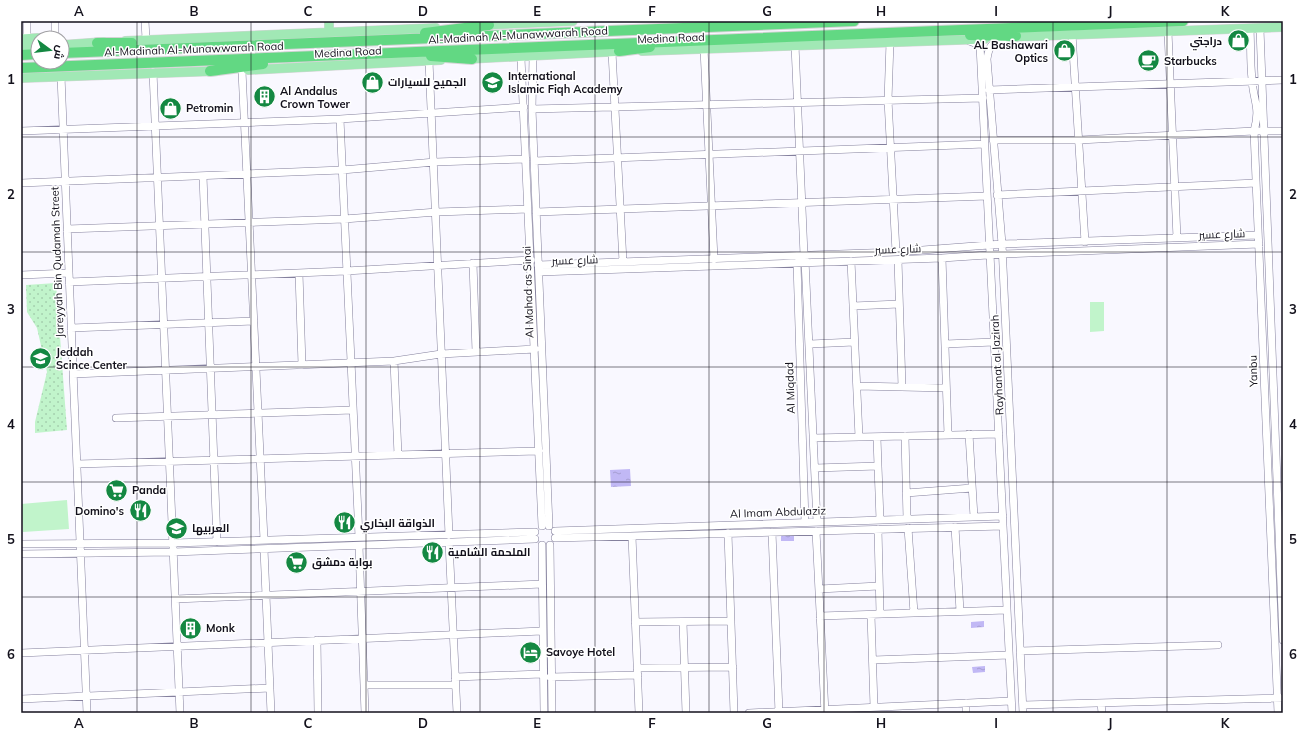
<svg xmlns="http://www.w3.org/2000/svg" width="1304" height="734" font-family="Mulish,Cairo,sans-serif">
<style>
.grass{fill:url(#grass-dots)}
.green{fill:#c1f4cb}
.water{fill:url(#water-ripples)}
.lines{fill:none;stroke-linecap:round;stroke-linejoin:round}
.minor-casing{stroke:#84809d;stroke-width:8}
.major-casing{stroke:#d5d4d6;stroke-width:10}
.highway-casing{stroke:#d5d4d6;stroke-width:12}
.minor{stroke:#fff;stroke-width:7}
.major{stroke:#a1e8b5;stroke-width:9}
.highway{stroke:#62d883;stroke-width:10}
.grid{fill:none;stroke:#13111c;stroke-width:1;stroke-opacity:0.55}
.labels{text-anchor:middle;stroke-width:3;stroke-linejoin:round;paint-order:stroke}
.street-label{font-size:11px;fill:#13111c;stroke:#fff}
.poi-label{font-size:11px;font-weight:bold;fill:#13111c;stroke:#fff;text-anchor:start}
.neatline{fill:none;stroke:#13111c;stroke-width:1.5}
.grid-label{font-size:13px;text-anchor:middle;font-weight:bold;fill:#13111c}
</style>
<defs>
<pattern id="grass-dots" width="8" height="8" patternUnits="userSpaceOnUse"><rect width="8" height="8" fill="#c1f4cb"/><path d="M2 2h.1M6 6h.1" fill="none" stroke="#a5d0ae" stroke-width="1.8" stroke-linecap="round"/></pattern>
<pattern id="water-ripples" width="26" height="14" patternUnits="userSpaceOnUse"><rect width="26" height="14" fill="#c1b8f5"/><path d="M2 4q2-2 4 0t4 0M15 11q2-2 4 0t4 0" fill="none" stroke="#a59dd1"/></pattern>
</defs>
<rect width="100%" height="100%" fill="#f9f8ff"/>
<path class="grass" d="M56,283L67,430L35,433V422L47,372L37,328L27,312L26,285Z"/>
<path class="green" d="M1090,302H1104V331L1090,332Z
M67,500L69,529L23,532L21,504Z"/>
<path class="water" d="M630,469L631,486L611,487L610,470Z
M781,535H794V541H781Z
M984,621V627L971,628V622Z
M985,666V672L973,673L972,667Z"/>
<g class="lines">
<defs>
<path id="minor" d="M55,21V38
M145,21L146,39
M1250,29C1251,46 1250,62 1252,79C1253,101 1261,107 1254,131L1278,713
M1260,29L1283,640
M1168,32L1177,238
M1072,34L1085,242
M1007,38C993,42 989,44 987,59L1002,244L1023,713
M27,39V21
M969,41L980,45L1012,713
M890,42L888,100L896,252
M795,45L804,255
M704,49L714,259
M612,52L623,262
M533,56L532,109L549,526
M521,58L542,526
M429,61C436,219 443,377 449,535
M242,71L264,540
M153,72L180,713
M61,76L87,713
M989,90L1283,80
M532,109L983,98
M340,119L359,537
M21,131L340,119L524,107
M993,140H1079L1254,131H1283
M534,161L985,144
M203,176L217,542
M21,183L342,170L435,162L526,159
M997,195L1256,183
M536,212L987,196
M67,229L344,219L437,212L528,209
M942,258L948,435
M800,260L797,263L805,522
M805,260L817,522
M898,260L902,387
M851,261L859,437
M473,263L476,352
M538,265L896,252L1002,244L1258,235
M539,272L942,258L1003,254L1259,244
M299,273L302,365
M21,275L69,273
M69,282L346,271L531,260
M853,306L899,304
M71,328L254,321
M810,344L854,342
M945,344L994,342
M394,361L398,455
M73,374L394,361L441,354L535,349
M857,386L946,388
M116,418L353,410
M969,434L974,517
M905,436L907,519
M813,438L999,434
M877,438L878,466
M77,464L539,451
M815,468L878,466L880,520
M906,493L972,488
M955,527L960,611
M908,528L914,613
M878,529L880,614
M555,531L1003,516
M816,531L825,713
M772,532L779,713
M728,533L734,713
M632,536L639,713
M555,538L1003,526
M449,542L457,713
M21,544L173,543L535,532
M542,545L544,713
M550,545L552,713
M359,546L365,713
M264,549L271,713
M21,554L173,552L535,539
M819,589L879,586
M175,599L542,584
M871,615L874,707
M820,616L1007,610
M635,622L731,621
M683,622L686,713
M317,640L318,713
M1020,651L1218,645
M21,653L542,631
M873,660L1009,655
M637,668L733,667
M455,677L542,674
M550,677L638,675
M364,685H455
M21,699L270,688
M966,703V713
M1101,703L1102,713
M1023,705L1283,698
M749,713L1011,701"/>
<path id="major" d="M329,21V32
M482,25L573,21
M1009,37L1283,27
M21,39L38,38
M125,41L436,28
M62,45L104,42
M21,46H38
M642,51L985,39
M466,59L625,51
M248,70L441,60
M21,78L217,71"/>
<path id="highway" d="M425,33L489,25
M970,35L1016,36
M97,43H132
M619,51L650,47
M62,53L854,21
M21,55L38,54
M431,56L472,59
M21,68L1183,21
M210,71L263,64"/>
</defs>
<use href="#minor" class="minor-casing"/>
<use href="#major" class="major-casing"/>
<use href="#highway" class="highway-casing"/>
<use href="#minor" class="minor"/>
<use href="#major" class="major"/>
<use href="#highway" class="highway"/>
</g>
<path class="grid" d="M137,21V713M251,21V713M366,21V713M480,21V713M595,21V713M709,21V713M824,21V713M938,21V713M1053,21V713M1167,21V713M21,137H1283M21,252H1283M21,367H1283M21,482H1283M21,597H1283"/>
<defs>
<symbol id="shop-disc" viewBox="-11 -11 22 22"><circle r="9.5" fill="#148842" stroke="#fff"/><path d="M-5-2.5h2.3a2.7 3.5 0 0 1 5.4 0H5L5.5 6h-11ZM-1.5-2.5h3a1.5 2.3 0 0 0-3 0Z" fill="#fff"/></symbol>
<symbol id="cafe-disc" viewBox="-11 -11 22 22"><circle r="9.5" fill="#148842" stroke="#fff"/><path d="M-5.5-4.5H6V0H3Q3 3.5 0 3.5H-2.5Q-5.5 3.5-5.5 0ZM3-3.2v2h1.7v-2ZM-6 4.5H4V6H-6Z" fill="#fff"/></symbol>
<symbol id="school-disc" viewBox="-11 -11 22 22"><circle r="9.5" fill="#148842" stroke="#fff"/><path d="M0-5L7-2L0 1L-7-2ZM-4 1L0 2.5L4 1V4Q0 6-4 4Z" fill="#fff"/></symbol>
<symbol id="building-disc" viewBox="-11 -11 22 22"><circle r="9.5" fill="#148842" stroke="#fff"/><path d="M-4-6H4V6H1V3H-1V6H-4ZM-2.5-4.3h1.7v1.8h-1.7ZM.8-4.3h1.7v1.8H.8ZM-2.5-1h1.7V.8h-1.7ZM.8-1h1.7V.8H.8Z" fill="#fff"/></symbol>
<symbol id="university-disc" viewBox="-11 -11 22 22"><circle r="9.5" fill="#148842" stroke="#fff"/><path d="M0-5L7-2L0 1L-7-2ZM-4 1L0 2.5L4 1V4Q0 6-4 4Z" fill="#fff"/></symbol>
<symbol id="supermarket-disc" viewBox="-11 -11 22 22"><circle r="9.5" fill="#148842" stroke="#fff"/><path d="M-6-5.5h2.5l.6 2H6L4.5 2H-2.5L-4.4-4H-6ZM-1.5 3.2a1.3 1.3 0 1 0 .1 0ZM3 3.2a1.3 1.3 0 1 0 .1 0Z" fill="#fff"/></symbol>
<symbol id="restaurant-disc" viewBox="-11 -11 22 22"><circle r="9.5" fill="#148842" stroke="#fff"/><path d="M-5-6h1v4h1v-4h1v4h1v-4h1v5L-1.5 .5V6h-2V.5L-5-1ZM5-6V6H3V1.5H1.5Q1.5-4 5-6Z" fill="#fff"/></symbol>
<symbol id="hotel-disc" viewBox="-11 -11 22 22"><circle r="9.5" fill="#148842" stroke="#fff"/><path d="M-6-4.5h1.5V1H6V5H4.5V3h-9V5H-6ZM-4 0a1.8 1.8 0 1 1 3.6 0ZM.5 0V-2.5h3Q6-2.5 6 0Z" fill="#fff"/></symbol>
</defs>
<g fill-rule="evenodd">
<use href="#shop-disc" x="1226" y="28" width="25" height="25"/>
<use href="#shop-disc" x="1052" y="38" width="25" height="25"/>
<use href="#cafe-disc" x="1136" y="48" width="25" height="25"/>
<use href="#shop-disc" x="360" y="70" width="25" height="25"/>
<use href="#school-disc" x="480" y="70" width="25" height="25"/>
<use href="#building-disc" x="252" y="84" width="25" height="25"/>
<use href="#shop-disc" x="158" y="96" width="25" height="25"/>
<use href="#university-disc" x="28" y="346" width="25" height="25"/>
<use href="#supermarket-disc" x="104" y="478" width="25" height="25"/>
<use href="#restaurant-disc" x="128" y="498" width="25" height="25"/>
<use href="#restaurant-disc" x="332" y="510" width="25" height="25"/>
<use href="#school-disc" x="164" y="516" width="25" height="25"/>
<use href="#restaurant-disc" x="420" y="540" width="25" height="25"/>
<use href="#supermarket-disc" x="284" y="550" width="25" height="25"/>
<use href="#building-disc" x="178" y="616" width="25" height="25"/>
<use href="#hotel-disc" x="518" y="640" width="25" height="25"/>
</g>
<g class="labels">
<g class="street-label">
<text transform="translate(518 35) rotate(-3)" y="4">Al-Madinah Al-Munawwarah Road</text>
<text transform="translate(671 38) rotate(-2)" y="4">Medina Road</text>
<text transform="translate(194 49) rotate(-2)" y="4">Al-Madinah Al-Munawwarah Road</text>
<text transform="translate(348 52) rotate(-3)" y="4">Medina Road</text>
<text transform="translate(1222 234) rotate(-2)" y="4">شارع عسير</text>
<text transform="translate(898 249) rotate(-2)" y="4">شارع عسير</text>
<text transform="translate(575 260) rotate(-2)" y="4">شارع عسير</text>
<text transform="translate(57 262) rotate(-92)" y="4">Jareyyah Bin Qudamah Street</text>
<text transform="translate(528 292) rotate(-92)" y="4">Al Mahad as Sinai</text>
<text transform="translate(997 365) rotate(-93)" y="4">Rayhanat al Jazirah</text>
<text transform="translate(1253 371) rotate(-92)" y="4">Yanbu</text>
<text transform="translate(790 388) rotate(-92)" y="4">Al Miqdad</text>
<text transform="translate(778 512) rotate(-2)" y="4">Al Imam Abdulaziz</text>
</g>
<g class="poi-label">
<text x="1222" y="45" text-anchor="end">دراجتي</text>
<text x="1048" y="49" text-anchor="end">AL Bashawari<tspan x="1048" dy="13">Optics</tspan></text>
<text x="1164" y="65">Starbucks</text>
<text x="508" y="80">International<tspan x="508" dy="13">Islamic Fiqh Academy</tspan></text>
<text x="388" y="86">الجميح للسيارات</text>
<text x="280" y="95">Al Andalus<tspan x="280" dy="13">Crown Tower</tspan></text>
<text x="186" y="112">Petromin</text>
<text x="56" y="356">Jeddah<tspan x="56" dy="13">Scince Center</tspan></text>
<text x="132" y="494">Panda</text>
<text x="124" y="515" text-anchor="end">Domino's</text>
<text x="360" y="527">الذواقة البخاري</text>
<text x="192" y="532">العربيها</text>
<text x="448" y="556">الملحمة الشامية</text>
<text x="312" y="566">بوابة دمشق</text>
<text x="206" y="632">Monk</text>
<text x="546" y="656">Savoye Hotel</text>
</g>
</g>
<rect width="1304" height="734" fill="none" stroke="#ffffff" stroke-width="44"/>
<g transform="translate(50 50) rotate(105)"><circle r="19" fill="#ffffff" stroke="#a1a0a4"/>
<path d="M0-3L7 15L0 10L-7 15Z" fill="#148842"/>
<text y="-6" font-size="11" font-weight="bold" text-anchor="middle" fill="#13111c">ش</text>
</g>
<rect x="22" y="22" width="1260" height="690" class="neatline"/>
<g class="grid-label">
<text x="79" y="16">A</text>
<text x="194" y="16">B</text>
<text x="308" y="16">C</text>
<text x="423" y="16">D</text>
<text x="537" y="16">E</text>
<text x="652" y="16">F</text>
<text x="767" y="16">G</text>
<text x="881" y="16">H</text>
<text x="996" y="16">I</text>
<text x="1110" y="16">J</text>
<text x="1225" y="16">K</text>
<text x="11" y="84">1</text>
<text x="1293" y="84">1</text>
<text x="11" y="199">2</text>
<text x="1293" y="199">2</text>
<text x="11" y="314">3</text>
<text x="1293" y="314">3</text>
<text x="11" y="429">4</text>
<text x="1293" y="429">4</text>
<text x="11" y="544">5</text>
<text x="1293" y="544">5</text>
<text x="11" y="659">6</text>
<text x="1293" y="659">6</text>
<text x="79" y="728">A</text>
<text x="194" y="728">B</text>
<text x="308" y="728">C</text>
<text x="423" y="728">D</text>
<text x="537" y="728">E</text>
<text x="652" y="728">F</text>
<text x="767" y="728">G</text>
<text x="881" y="728">H</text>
<text x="996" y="728">I</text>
<text x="1110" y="728">J</text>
<text x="1225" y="728">K</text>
</g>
</svg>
